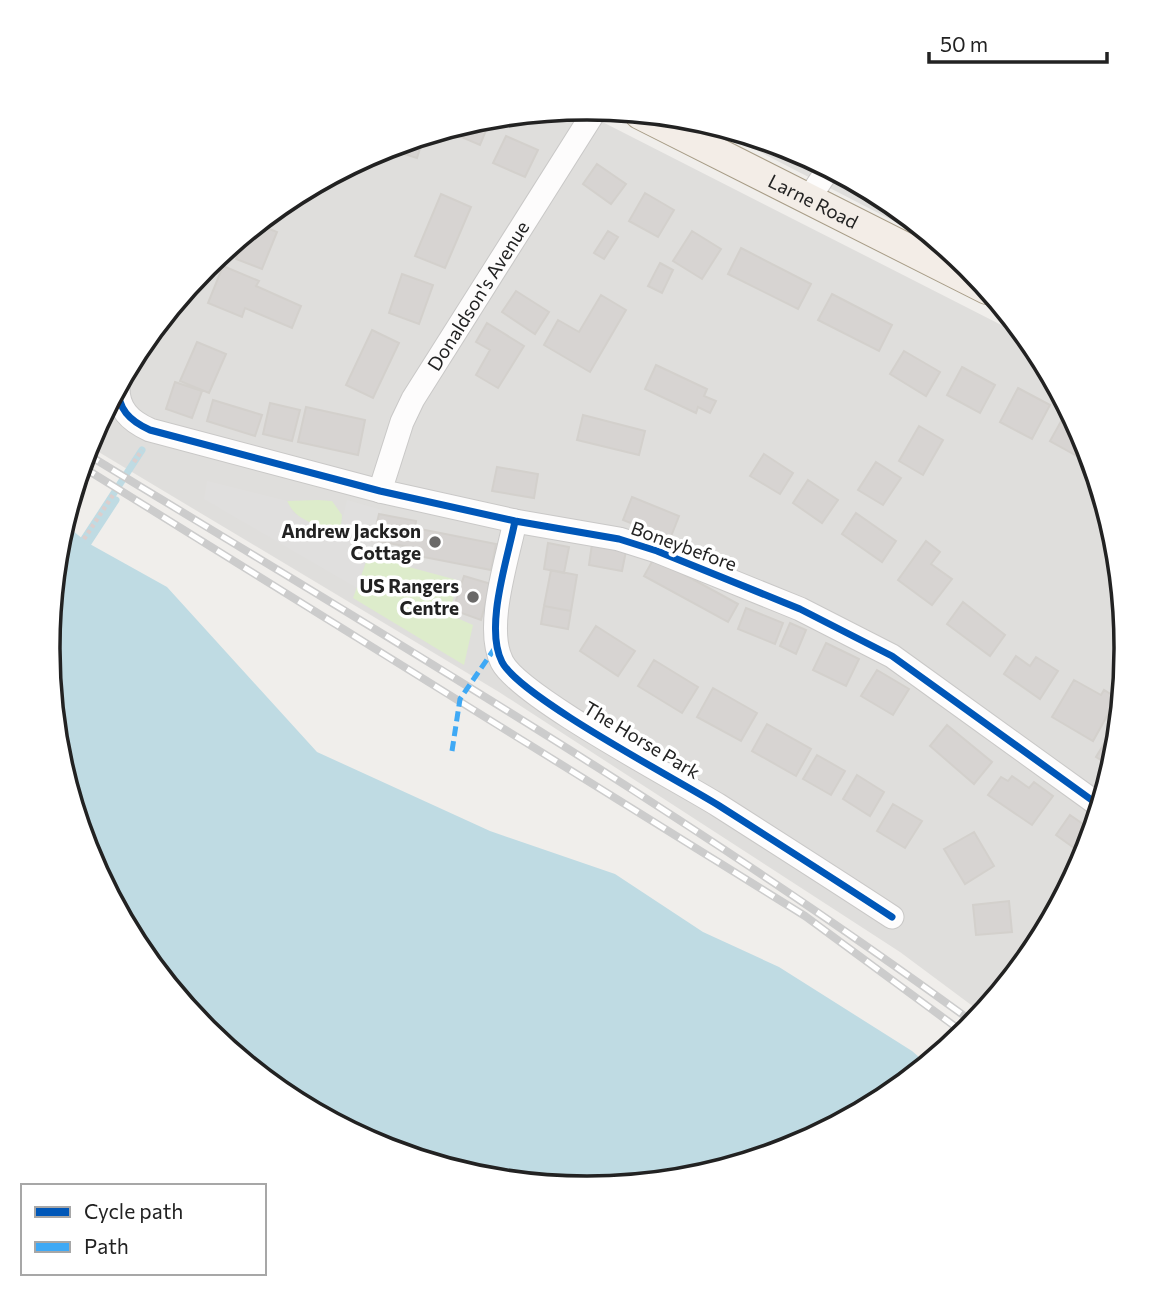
<svg xmlns="http://www.w3.org/2000/svg" width="1174" height="1296" font-family="Commissioner,sans-serif">
<style>
.residential{fill:#dfdedc}
.grass{fill:#ddeccb}
.parking{fill:#e0dfde}
.water{fill:#bfdbe3}
.lines{fill:none;stroke-linecap:round;stroke-linejoin:round}
.stream{stroke:#bfdbe3;stroke-width:7}
.building{fill:#d7d4d2;stroke:#d3d0cc;stroke-width:2}
.minor-casing{stroke:#c9c8c7;stroke-width:25}
.major-casing{stroke:#a79c86;stroke-width:32}
.path{stroke:#dccecd;stroke-width:4.5;stroke-dasharray:3.5 3.5;stroke-linecap:butt}
.minor{stroke:#fdfcfc;stroke-width:23}
.major{stroke:#f3ede7;stroke-width:30}
.rail-casing{stroke:#ccc;stroke-width:8}
.rail{stroke:#fff;stroke-width:5;stroke-dasharray:16;stroke-linecap:butt}
.quiet{stroke:#3fa9f5;stroke-width:5;stroke-dasharray:10 5;stroke-linecap:butt}
.cycleway-casing{stroke:#fff;stroke-width:11}
.cycleway{stroke:#0057b8;stroke-width:7}
.poi-dot{fill:#6a6968;stroke:#fff;stroke-width:2.5}
.labels{text-anchor:middle;stroke-width:7;stroke-linejoin:round;paint-order:stroke}
.street-label{font-size:19px;fill:#222;stroke:#fff}
.poi-label{font-size:19px;font-weight:bold;fill:#222;stroke:#fff;text-anchor:end}
.rim{fill:none;stroke:#222;stroke-width:3.5}
</style>
<rect width="100%" height="100%" fill="#f0eeeb"/>
<path class="residential" d="M577,109L1029,339L1086,442L1116,543L1127,648L1116,754L1086,855L1036,948L982,1013L900,952L499,692L87,445L138,348L206,266L287,199L381,149L482,119Z
M700,121L794,150L887,199L948,249Z"/>
<path class="grass" d="M318,500L332,501L342,515L341,529C319,526 297,523 287,501Z
M370,551L399,558L405,566L457,580L450,615L473,625L464,665L353,598Z"/>
<path class="parking" d="M207,481L287,501L293,513L314,525L340,529L347,500L382,510L357,588L204,499Z"/>
<path class="water" d="M63,523L88,543L167,587L317,752L490,831L615,874L703,932L779,967L912,1051L927,1064C759,1202 526,1225 334,1122C318,1113 301,1106 286,1096C230,1057 179,1005 139,949C107,904 87,849 71,796C46,715 39,605 63,523Z"/>
<g class="lines">
<path class="stream" d="M84,539L142,450
M88,543L116,500"/>
</g>
<path class="building" d="M491,118L480,145L445,130L482,119Z
M424,136L417,158L385,148Z
M506,136L538,150L525,177L493,163Z
M597,164L626,184L611,204L583,184Z
M645,193L674,210L658,237L629,221Z
M441,194L471,207L445,268L415,256Z
M257,224L277,232L262,269L236,259L248,232Z
M608,231L618,237L604,259L594,253Z
M692,231L721,249L702,279L673,261Z
M741,248L811,284L798,309L728,274Z
M660,263L673,270L662,293L648,286Z
M223,266L259,281L256,286L301,306L292,328L245,308L242,317L208,303Z
M402,274L433,285L419,324L389,313Z
M516,291L549,312L535,334L502,312Z
M832,294L892,325L879,351L818,320Z
M601,295L626,310L590,372L544,345L558,320L579,332Z
M487,323L524,346L498,388L476,375L490,350L476,342Z
M372,330L399,343L373,398L346,385Z
M197,342L226,354L209,393L180,381Z
M904,351L940,372L926,396L890,374Z
M656,365L707,389L704,396L716,401L710,413L698,407L696,413L645,389Z
M962,367L995,385L980,413L947,395Z
M175,382L202,391L192,418L166,409Z
M1018,388L1050,405L1032,439L1000,422Z
M213,400L262,415L255,436L207,421Z
M270,403L300,410L292,441L263,434Z
M306,407L365,420L358,455L298,442Z
M583,415L645,431L639,455L577,440Z
M1064,416L1075,422L1086,442L1090,455L1086,461L1050,441Z
M919,426L943,440L923,475L899,461Z
M764,454L793,473L780,494L750,476Z
M876,462L901,478L883,505L858,490Z
M497,467L538,474L534,498L492,491Z
M808,480L838,500L822,523L793,503Z
M632,497L679,516L670,539L623,520Z
M856,513L896,541L882,562L842,534Z
M379,514L416,521L415,528L496,544L491,570L408,554L409,547L373,540Z
M926,541L940,552L931,564L952,579L932,605L898,580Z
M548,543L569,547L564,573L544,569Z
M592,544L626,551L622,571L589,565Z
M654,558L738,604L728,622L644,576Z
M551,570L577,575L571,611L544,606Z
M464,576L491,584L481,620L453,610Z
M963,602L1005,635L990,656L947,624Z
M544,606L571,611L568,629L541,624Z
M746,608L783,623L775,644L738,629Z
M790,623L806,630L796,654L780,646Z
M596,626L635,651L618,676L580,651Z
M826,643L859,659L846,686L813,670Z
M1016,656L1030,666L1036,657L1058,671L1040,699L1004,674Z
M654,660L698,687L682,713L638,686Z
M877,670L909,689L893,715L861,696Z
M1074,680L1101,695L1104,690L1117,698L1093,741L1052,717Z
M713,688L757,713L741,741L697,717Z
M767,724L811,749L796,776L752,751Z
M947,725L992,762L974,784L930,746Z
M1113,729L1118,732L1112,767L1096,757Z
M817,755L845,771L831,795L803,779Z
M857,775L884,792L870,816L843,799Z
M1012,776L1029,788L1034,782L1053,796L1032,825L988,795L1001,777L1008,781Z
M893,804L922,821L905,848L877,831Z
M1070,815L1093,831L1084,855L1056,835Z
M974,832L994,866L965,884L944,849Z
M1009,901L1012,932L976,935L973,905Z"/>
<g class="lines">
<defs>
<g id="minor">
<path d="M809,198L829,168"/>
<path d="M118,385C117,409 130,421 150,430L380,491L515,521L619,539L657,551L800,609L892,656L1100,806"/>
<path id="s1" d="M380,491L402,422L413,399L596,109"/>
<path d="M515,521C508,558 484,627 502,662C520,697 676,779 718,805C776,842 834,879 892,917"/>
</g>
<g id="major">
<path id="s2" d="M640,114L987,289"/>
</g>
</defs>
<use href="#minor" class="minor-casing"/>
<use href="#major" class="major-casing"/>
<path class="path" d="M134,462L142,450
M84,539L113,495"/>
<use href="#minor" class="minor"/>
<use href="#major" class="major"/>
<defs>
<path id="rail" d="M85,453C384,635 692,816 974,1023
M81,466L805,916L964,1033"/>
</defs>
<use href="#rail" class="rail-casing"/>
<use href="#rail" class="rail"/>
<path class="quiet" d="M452,751L460,699L497,645"/>
<defs>
<path id="cycleway" d="M118,385C117,409 130,421 150,430L380,491L515,521L619,539L657,551L800,609L892,656L1100,806
M515,521C508,558 484,627 502,662C520,697 676,779 718,805C776,842 834,879 892,917"/>
</defs>
<use href="#cycleway" class="cycleway-casing"/>
<use href="#cycleway" class="cycleway"/>
</g>
<g class="poi-dot">
<circle cx="435" cy="542" r="7"/>
<circle cx="473" cy="597" r="7"/>
</g>
<g class="labels">
<g class="street-label">
<text dy="7" stroke="none"><textPath href="#s2" startOffset="194">Larne Road</textPath></text>
<text dy="7" stroke="none"><textPath href="#s1" startOffset="220">Donaldson's Avenue</textPath></text>
<text transform="translate(684 546) rotate(20)" y="7">Boneybefore</text>
<text transform="translate(642 740) rotate(31)" y="7">The Horse Park</text>
</g>
<g class="poi-label">
<text x="421" y="538">Andrew Jackson<tspan x="421" dy="22">Cottage</tspan></text>
<text x="459" y="593">US Rangers<tspan x="459" dy="22">Centre</tspan></text>
</g>
</g>
<path d="M0 0H1174V1296H0ZM587 120H587A527 527 0 0 1 1114 647V649A527 527 0 0 1 587 1176H587A527 527 0 0 1 60 649V647A527 527 0 0 1 587 120Z" fill="#fff" fill-rule="evenodd"/>
<path class="rim" d="M587 120H587A527 527 0 0 1 1114 647V649A527 527 0 0 1 587 1176H587A527 527 0 0 1 60 649V647A527 527 0 0 1 587 120Z"/>
<rect x="21" y="1184" width="245" height="91" fill="#ffffff" stroke="#a7a7a7" stroke-width="2"/>
<rect x="35" y="1207" width="35" height="10" fill="#0057b8" stroke="#a7a7a7" stroke-width="2"/>
<text x="84" y="1219" font-size="21" fill="#222222">Cycle path</text>
<rect x="35" y="1242" width="35" height="10" fill="#3fa9f5" stroke="#a7a7a7" stroke-width="2"/>
<text x="84" y="1254" font-size="21" fill="#222222">Path</text>
<path d="M929 52v10h178v-10" fill="none" stroke="#222222" stroke-width="3.5"/>
<text x="940" y="52" font-size="21" fill="#222222" stroke="#ffffff" stroke-width="5" paint-order="stroke">50 m</text>
</svg>
